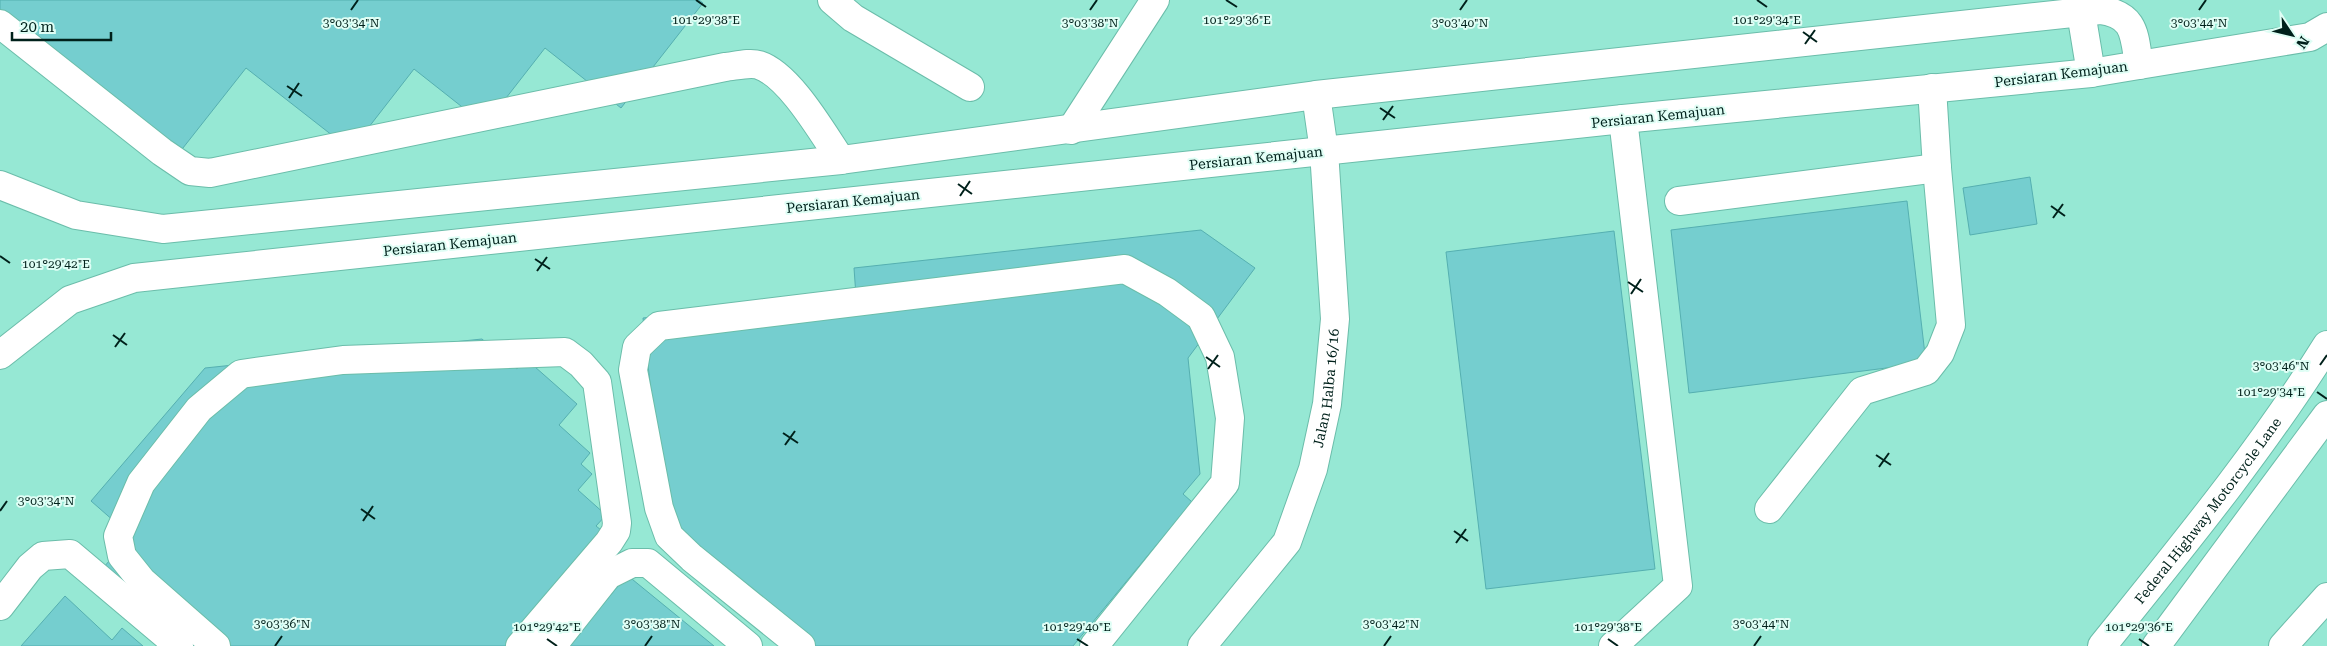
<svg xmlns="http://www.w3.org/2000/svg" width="2327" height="646" font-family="'Roboto Serif',serif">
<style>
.building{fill:#75cecf;stroke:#55afb0}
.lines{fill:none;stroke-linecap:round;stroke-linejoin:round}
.minor-casing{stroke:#6bbdaa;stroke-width:30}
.highway-casing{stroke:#6bbdaa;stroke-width:30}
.minor{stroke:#fff;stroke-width:28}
.highway{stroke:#fff;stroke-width:28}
.ticks{fill:none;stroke:#00211b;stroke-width:2}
.labels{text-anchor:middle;stroke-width:4;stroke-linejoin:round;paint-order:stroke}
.street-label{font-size:14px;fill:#00211b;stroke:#dffef5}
.ticks-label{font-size:12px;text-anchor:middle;fill:#00211b;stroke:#dffef5;stroke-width:4;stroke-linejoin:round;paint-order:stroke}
</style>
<rect width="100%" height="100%" fill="#96e8d4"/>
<path class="building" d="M0,0H699L703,3L621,108L545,48L485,125L414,69L351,150L246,68L179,153L0,11Z
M2030,177L2037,224L1970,235L1963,188Z
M1907,201L1926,363L1689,393L1671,230Z
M1201,230L1255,268L1188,358L1200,474L1183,494L1192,502L1073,646H814L665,523L643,318L856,296L854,268Z
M1614,231L1655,569L1486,589L1446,252Z
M482,339L517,369L526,359L577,404L559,425L590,453L581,464L592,474L578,490L606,515L596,526L606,534L509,646H176L96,576L131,536L91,501L205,368Z
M627,575L714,646H569Z
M65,596L112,640L122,628L143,646H21Z"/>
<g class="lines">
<defs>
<g id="minor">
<path d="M832,0L853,18L970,87"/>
<path d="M2079,0L2091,73"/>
<path d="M0,24L162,152L190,171L210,173L725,67C735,66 750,62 759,65C790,75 823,134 841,160"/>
<path d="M1071,130L1155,0"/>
<path d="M0,185L76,215L163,229L841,160L1316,95L2100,10C2136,15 2134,35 2139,65L2091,73L1623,119L134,278L70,300L0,355"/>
<path d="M1679,201L1937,168"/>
<path d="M1769,509L1862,391L1926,371L1940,353L1951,325L1937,168L1932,88"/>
<path d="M0,606L30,567L43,556L70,554L179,646"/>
<path d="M216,646L142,581L122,556L118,536L141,483L199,409L241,374L343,360L565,352L581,364L597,382L617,523L616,531L609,542L520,646"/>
<path d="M552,646L608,575L632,563H648L748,646"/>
<path d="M801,646L692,558L669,536L659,508L633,370L637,347L659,326L1125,269L1167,292L1201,317L1220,357L1230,418L1225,483L1094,646"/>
<path id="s1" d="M1202,646L1287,542L1313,469L1327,404L1335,319L1324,151L1316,95"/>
<path d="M1613,646L1678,586L1623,119"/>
<path id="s2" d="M2102,646C2180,549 2261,451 2327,345"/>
</g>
<path id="highway" d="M2139,65L2310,37L2327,27
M2156,646L2327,415
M2283,646L2327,597"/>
</defs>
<use href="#minor" class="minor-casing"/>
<use href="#highway" class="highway-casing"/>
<use href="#minor" class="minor"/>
<use href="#highway" class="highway"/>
</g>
<path class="ticks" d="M696,0L706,7M1226,0L1237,7M1757,0L1767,7M351,10L358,0M1090,10L1097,0M1460,10L1467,0M2199,10L2206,0M1803,32L1817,42M1805,44L1815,30M287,86L302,96M289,98L299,83M1380,108L1395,118M1383,120L1393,106M958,184L972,194M960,196L970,181M2051,206L2065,216M2053,218L2063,204M0,256L10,263M535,259L550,269M537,271L547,257M1628,282L1643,292M1631,294L1641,279M113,335L127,345M115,347L125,333M1206,357L1220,367M2320,365L2327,355M1208,369L1218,355M2317,392L2327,399M783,433L798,443M785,445L795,431M1876,455L1891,465M1879,467L1889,453M361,509L375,519M0,511L7,501M363,521L373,506M1454,531L1468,541M1456,543L1466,529M547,639L557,646M1077,639L1088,646M1608,639L1618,646M2139,639L2149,646M275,646L282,636M645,646L652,636M1384,646L1391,636M1754,646L1761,636"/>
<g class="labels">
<g class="street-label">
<text transform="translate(2061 74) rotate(-7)" y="5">Persiaran Kemajuan</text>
<text transform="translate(1658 116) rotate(-6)" y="5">Persiaran Kemajuan</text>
<text transform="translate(1256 158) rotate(-6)" y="5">Persiaran Kemajuan</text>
<text transform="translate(853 201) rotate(-6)" y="5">Persiaran Kemajuan</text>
<text transform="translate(450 244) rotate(-6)" y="5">Persiaran Kemajuan</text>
<text dy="5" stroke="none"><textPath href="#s1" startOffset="294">Jalan Halba 16/16</textPath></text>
<text dy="5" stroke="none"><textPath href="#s2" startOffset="172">Federal Highway Motorcycle Lane</textPath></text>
</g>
</g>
<g class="ticks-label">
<text x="706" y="24">101°29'38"E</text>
<text x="1237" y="24">101°29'36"E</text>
<text x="1767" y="24">101°29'34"E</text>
<text x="351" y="27">3°03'34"N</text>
<text x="1090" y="27">3°03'38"N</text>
<text x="1460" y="27">3°03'40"N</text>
<text x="2199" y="27">3°03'44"N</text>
<text x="56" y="268">101°29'42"E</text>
<text x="2281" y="370">3°03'46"N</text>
<text x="2271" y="396">101°29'34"E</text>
<text x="46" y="505">3°03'34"N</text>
<text x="282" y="628">3°03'36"N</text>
<text x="652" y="628">3°03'38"N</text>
<text x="1391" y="628">3°03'42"N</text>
<text x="1761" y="628">3°03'44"N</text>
<text x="547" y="631">101°29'42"E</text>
<text x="1077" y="631">101°29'40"E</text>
<text x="1608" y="631">101°29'38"E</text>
<text x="2139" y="631">101°29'36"E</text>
</g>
<g transform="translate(2292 35) rotate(125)" stroke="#dffef5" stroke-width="4" paint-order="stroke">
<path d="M0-4L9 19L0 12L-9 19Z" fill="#00211b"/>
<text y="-8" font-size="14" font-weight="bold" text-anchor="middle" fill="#00211b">N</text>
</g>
<path d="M12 32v8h99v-8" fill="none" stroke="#00211b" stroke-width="2.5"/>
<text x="20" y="32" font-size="15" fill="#00211b" stroke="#dffef5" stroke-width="4" paint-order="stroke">20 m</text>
</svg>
